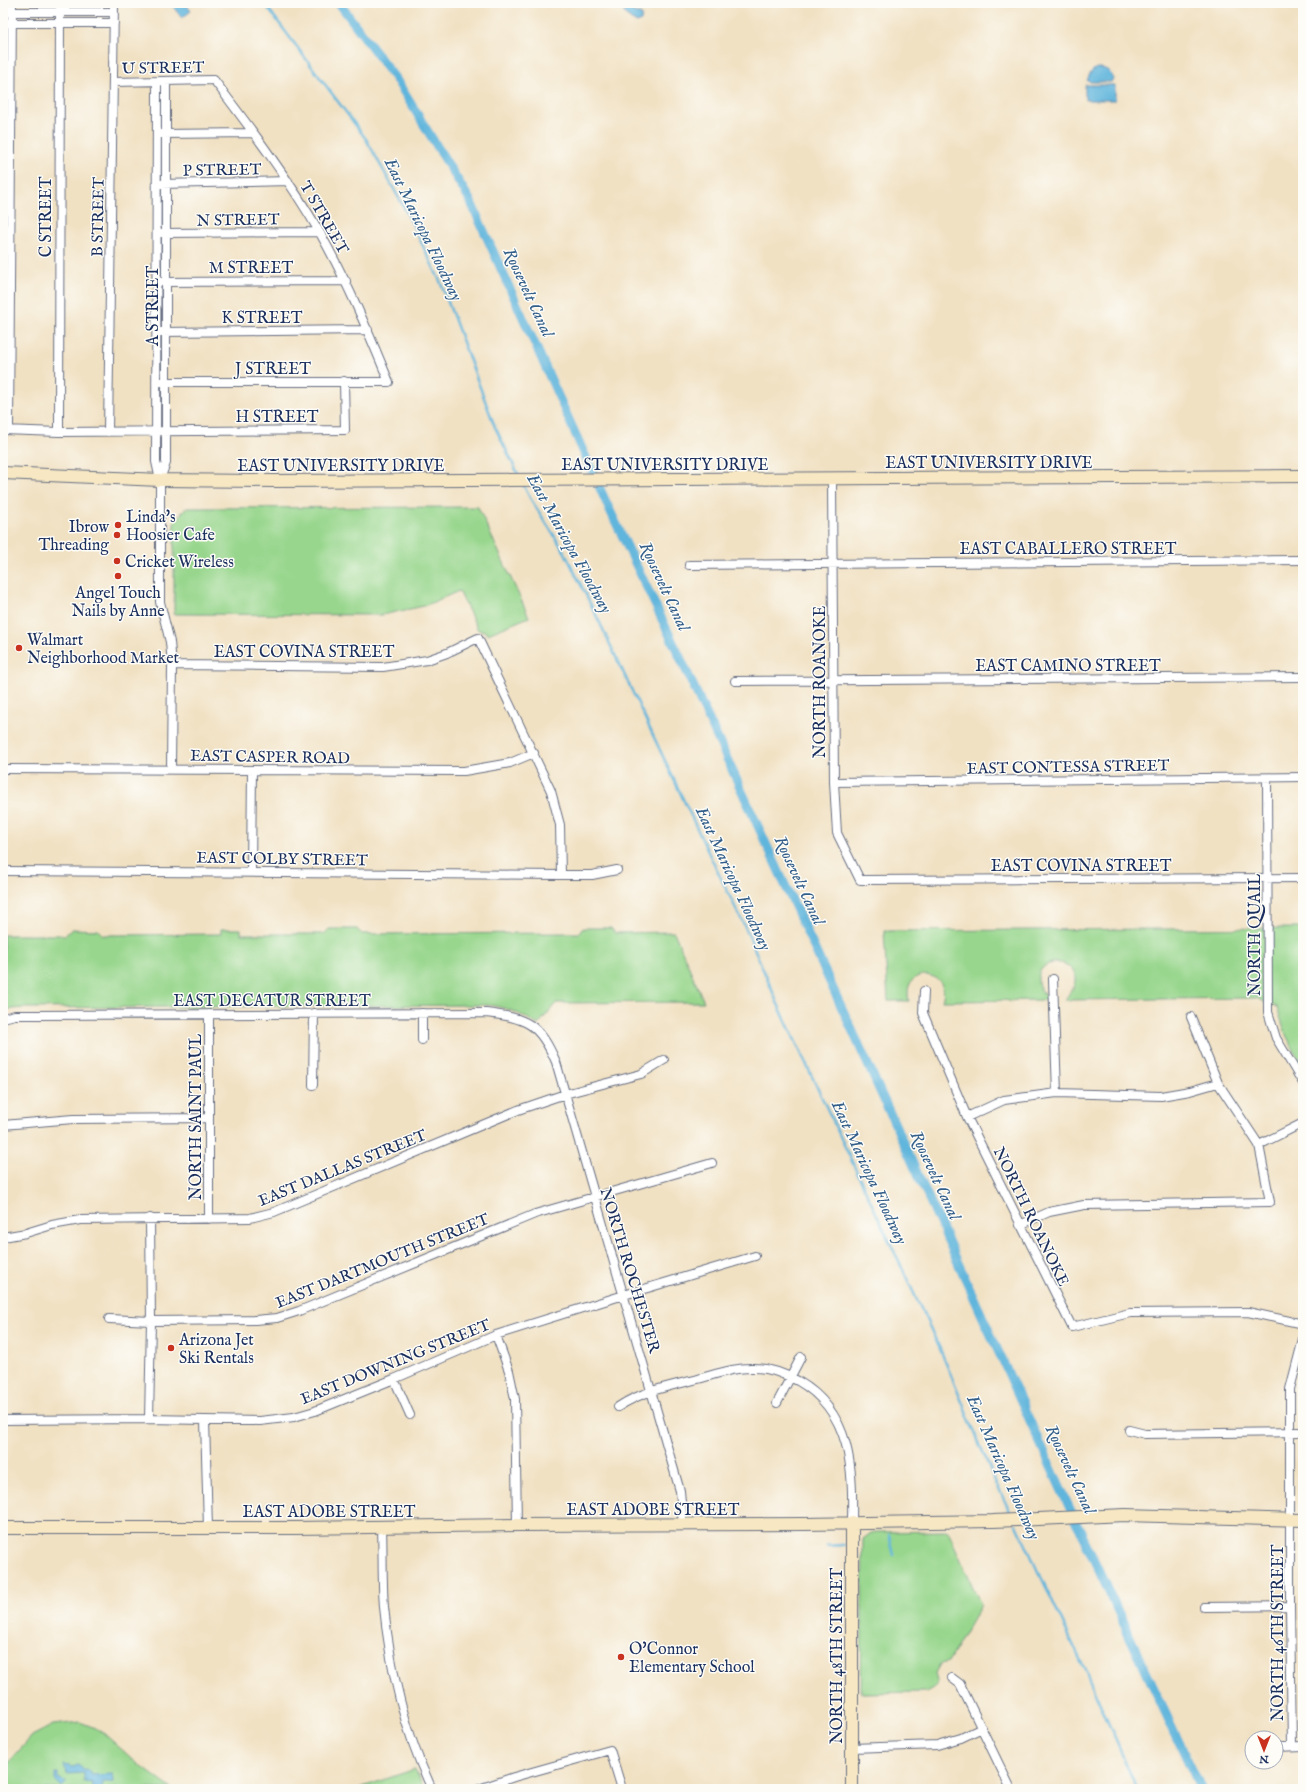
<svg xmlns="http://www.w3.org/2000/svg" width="1306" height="1792" font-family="'IM FELL English',serif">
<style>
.green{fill:#97d68c;stroke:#598275}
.water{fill:#60b5dc;stroke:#3e729d}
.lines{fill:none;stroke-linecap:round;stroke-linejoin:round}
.stream{stroke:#60b5dc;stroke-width:2.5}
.canal{stroke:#60b5dc;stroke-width:9}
.street-casing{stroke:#666d81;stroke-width:10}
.secondary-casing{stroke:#666d81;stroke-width:14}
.street{stroke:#fff;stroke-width:8}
.secondary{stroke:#f7e8c3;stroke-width:12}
.poi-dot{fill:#c8321e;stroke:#fdfcf7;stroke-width:1.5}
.labels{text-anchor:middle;stroke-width:3;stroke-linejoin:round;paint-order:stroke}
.street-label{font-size:16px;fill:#1b2f5e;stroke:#fdfcf7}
.poi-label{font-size:16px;fill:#1b2f5e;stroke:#fdfcf7;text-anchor:start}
.water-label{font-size:17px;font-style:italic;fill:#335e8a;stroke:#fdfcf7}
</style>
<rect width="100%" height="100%" fill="#fdfcf7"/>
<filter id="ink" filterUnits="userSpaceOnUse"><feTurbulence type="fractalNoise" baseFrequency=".025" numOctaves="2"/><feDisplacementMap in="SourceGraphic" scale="8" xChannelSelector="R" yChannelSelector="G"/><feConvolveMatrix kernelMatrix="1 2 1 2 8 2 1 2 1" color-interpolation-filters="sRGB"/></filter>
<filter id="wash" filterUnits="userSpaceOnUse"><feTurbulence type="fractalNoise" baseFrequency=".012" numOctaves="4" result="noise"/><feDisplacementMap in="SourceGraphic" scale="16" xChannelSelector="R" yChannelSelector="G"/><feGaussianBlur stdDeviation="0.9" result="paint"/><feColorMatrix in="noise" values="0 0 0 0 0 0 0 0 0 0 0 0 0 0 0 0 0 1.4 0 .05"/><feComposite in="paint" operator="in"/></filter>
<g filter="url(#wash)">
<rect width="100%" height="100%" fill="#f1e1c3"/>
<path class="green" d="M478,507L529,617L488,634L484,631L478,630L459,591L424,606L382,615L174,614V522L186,508Z
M583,928H611L615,933L674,932L704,1002L556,1003L538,1025C522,1014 508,1008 489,1005L23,1008L3,1010V935H65L72,929L98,930L103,935H111L221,934V929H241V934H324L329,929H357L362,934L579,933Z
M1303,928V1067L1286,1035L1277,1007L1256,998L1065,1000C1068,994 1074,989 1075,981C1077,957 1037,956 1038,981C1038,988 1044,993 1047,1000L942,1001C953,969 900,964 909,1001H888L884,931Z
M948,1531L981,1605L948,1662L940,1664L935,1673L938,1685L926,1692L861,1693L863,1539L871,1533L876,1532Z
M80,1722L100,1730L138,1764L172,1789H3V1776L10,1761L32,1736L53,1725Z
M415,1769L424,1789H357Z"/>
<path class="water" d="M170,3H185L191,11L182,18Z
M628,8L634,12L642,15L641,21L637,23L630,19L623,11Z
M1097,68C1106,68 1110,70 1113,79L1111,82H1091L1087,81C1089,75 1091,70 1097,68Z
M1085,85H1115V100H1085Z
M64,1765L73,1767L78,1765L85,1771L87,1769V1771L89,1770L92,1775L113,1774L114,1782L111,1783L110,1782H103L102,1789H92V1783L84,1782V1773L66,1774Z
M55,1774H58V1778L67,1782L62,1787L55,1780Z"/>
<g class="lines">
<path class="stream" d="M264,3L366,139L405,209L440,281L495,427L519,476
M523,484L530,498L564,551L599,621L710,856L746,929L777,1002L940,1349L995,1481L1012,1516
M1016,1524L1087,1674L1137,1789
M889,1535L894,1555
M827,1546L844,1545"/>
<path class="canal" d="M339,3L397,81L470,200L607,504L680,657L859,1045L1065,1498L1201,1789"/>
</g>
</g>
<g filter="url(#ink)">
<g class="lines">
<defs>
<path id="street" d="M3,12H114
M3,23H114
M113,82L214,80C251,129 289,179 320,233C347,281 368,331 389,382H156
M157,82L156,462L160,480V602L170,642L172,665L171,769
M162,134L253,133
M161,184L288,181
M162,233L319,232
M160,282L346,281
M161,332L368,330
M3,430L59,432L345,430L344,381
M9,430L12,3
M59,432L60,3
M108,432L114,3
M160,479L166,463V82
M832,479L834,782L837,833L860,880L1303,878
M689,565L1303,560
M172,665L383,667L427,660L447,653L478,638L551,791L560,825L561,875
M735,681L1303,677
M3,769L464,771L510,763L534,753
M1267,778L1268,1012L1276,1038L1303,1083
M834,782L1303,777
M3,871L561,875H592L617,870
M251,872L252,770
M1053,979L1057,1093
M924,991L923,1013L967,1117L1072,1327L1130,1313L1248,1312L1303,1324
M209,1014V1219
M3,1018L15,1015H34L486,1013C527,1018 539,1023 556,1062L680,1491L683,1524
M422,1040V1013
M313,1085L314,1013
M967,1117L1004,1100L1057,1093L1161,1096L1190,1091L1218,1083
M3,1125L73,1119L209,1118
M1259,1145L1303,1123
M1020,1225L1049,1212L1084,1205L1270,1202L1259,1145L1218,1083L1191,1017
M3,1237L26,1233L52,1225L80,1220L250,1218L274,1212L518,1110L565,1094L641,1074L664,1060
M109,1319L151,1321L255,1320L277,1318L299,1311L535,1214L712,1163
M496,1335L509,1371L515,1399L517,1525
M394,1379L410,1415
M777,1403L801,1357
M618,1407C642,1391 671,1386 698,1379C717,1374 735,1367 755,1368C770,1368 785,1374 798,1381C852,1412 853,1469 852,1523
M149,1419L151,1321L150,1218
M3,1420L149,1419L260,1421L294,1417L315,1411L394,1379L496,1335L624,1295L755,1256
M205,1420L208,1528
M1129,1430L1145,1434L1303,1432
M382,1527C383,1554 382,1580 384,1607C390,1668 405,1733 432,1789
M1204,1607L1290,1606
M952,1678L960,1684L1011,1789
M1292,1746L1290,1606V1389L1303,1339
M1276,1747L1303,1746
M852,1748L937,1745L961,1738L982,1728
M479,1789L514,1777L610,1750L622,1789"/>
<path id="secondary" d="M3,473L160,480L274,481L1303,476
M3,1528H295L517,1525L804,1524L993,1521L1125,1515L1303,1520
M852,1789V1523"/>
</defs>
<use href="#street" class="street-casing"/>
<use href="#secondary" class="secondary-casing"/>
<use href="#street" class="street"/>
<use href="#secondary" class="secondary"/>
</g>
</g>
<g class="poi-dot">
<circle cx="118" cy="525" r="4"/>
<circle cx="117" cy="535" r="4"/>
<circle cx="117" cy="561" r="4"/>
<circle cx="118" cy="576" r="4"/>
<circle cx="19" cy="648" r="4"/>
<circle cx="171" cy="1348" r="4"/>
<circle cx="621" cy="1657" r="4"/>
</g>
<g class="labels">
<g class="street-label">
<text transform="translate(163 67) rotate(-1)" y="6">U STREET</text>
<text transform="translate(222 169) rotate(-1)" y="6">P STREET</text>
<text transform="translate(45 217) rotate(-90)" y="6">C STREET</text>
<text transform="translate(97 217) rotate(-89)" y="6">B STREET</text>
<text transform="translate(325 217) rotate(60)" y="6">T STREET</text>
<text transform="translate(238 219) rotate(-1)" y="6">N STREET</text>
<text x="251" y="273">M STREET</text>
<text transform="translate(152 306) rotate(-90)" y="6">A STREET</text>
<text x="262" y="323">K STREET</text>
<text x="273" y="374">J STREET</text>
<text x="277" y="422">H STREET</text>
<text x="989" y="468">EAST UNIVERSITY DRIVE</text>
<text x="665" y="470">EAST UNIVERSITY DRIVE</text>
<text x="341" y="471">EAST UNIVERSITY DRIVE</text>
<text x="1068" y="554">EAST CABALLERO STREET</text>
<text x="304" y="657">EAST COVINA STREET</text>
<text x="1068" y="671">EAST CAMINO STREET</text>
<text transform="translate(819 682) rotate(-90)" y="6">NORTH ROANOKE</text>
<text transform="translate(270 756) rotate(1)" y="6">EAST CASPER ROAD</text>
<text transform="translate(1068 766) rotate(-1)" y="6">EAST CONTESSA STREET</text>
<text transform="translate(282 858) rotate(1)" y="6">EAST COLBY STREET</text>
<text x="1081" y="871">EAST COVINA STREET</text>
<text transform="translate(1254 935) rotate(-90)" y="6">NORTH QUAIL</text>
<text x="272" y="1006">EAST DECATUR STREET</text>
<text transform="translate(195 1117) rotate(-90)" y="6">NORTH SAINT PAUL</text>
<text transform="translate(342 1167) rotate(-22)" y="6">EAST DALLAS STREET</text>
<text transform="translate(1032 1216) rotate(64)" y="6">NORTH ROANOKE</text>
<text transform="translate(382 1260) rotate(-22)" y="6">EAST DARTMOUTH STREET</text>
<text transform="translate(631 1270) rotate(73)" y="6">NORTH ROCHESTER</text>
<text transform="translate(395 1361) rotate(-22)" y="6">EAST DOWNING STREET</text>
<text x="653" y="1515">EAST ADOBE STREET</text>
<text x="329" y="1517">EAST ADOBE STREET</text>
<text transform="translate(1277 1633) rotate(-90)" y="6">NORTH 46TH STREET</text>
<text transform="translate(836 1656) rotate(-90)" y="6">NORTH 48TH STREET</text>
</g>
<g class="poi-label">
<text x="126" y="522">Linda's<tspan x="126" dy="18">Hoosier Cafe</tspan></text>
<text x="109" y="532" text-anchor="end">Ibrow<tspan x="109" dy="18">Threading</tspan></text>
<text x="125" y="567">Cricket Wireless</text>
<text x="118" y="598" text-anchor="middle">Angel Touch<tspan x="118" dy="18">Nails by Anne</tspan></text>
<text x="27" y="645">Walmart<tspan x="27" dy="18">Neighborhood Market</tspan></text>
<text x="179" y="1345">Arizona Jet<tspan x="179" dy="18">Ski Rentals</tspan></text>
<text x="629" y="1654">O'Connor<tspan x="629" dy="18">Elementary School</tspan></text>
</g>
<g class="water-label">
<text transform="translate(424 229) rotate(64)" y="6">East Maricopa Floodway</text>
<text transform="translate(529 292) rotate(65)" y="6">Roosevelt Canal</text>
<text transform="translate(570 543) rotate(61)" y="6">East Maricopa Floodway</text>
<text transform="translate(665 586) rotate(65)" y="6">Roosevelt Canal</text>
<text transform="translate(734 878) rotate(65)" y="6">East Maricopa Floodway</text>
<text transform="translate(800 880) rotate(65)" y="6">Roosevelt Canal</text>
<text transform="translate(870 1172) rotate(65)" y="6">East Maricopa Floodway</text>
<text transform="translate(936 1175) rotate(65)" y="6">Roosevelt Canal</text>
<text transform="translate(1004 1467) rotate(66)" y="6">East Maricopa Floodway</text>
<text transform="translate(1071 1469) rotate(65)" y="6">Roosevelt Canal</text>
</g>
</g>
<rect width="1306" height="1792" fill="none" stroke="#fdfcf7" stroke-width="16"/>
<g transform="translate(1264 1750) rotate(180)"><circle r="19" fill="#fdfcf7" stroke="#a3aaba"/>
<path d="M0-3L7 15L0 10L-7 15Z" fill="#c8321e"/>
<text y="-6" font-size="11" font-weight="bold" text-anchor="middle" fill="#1b2f5e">N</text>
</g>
</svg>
